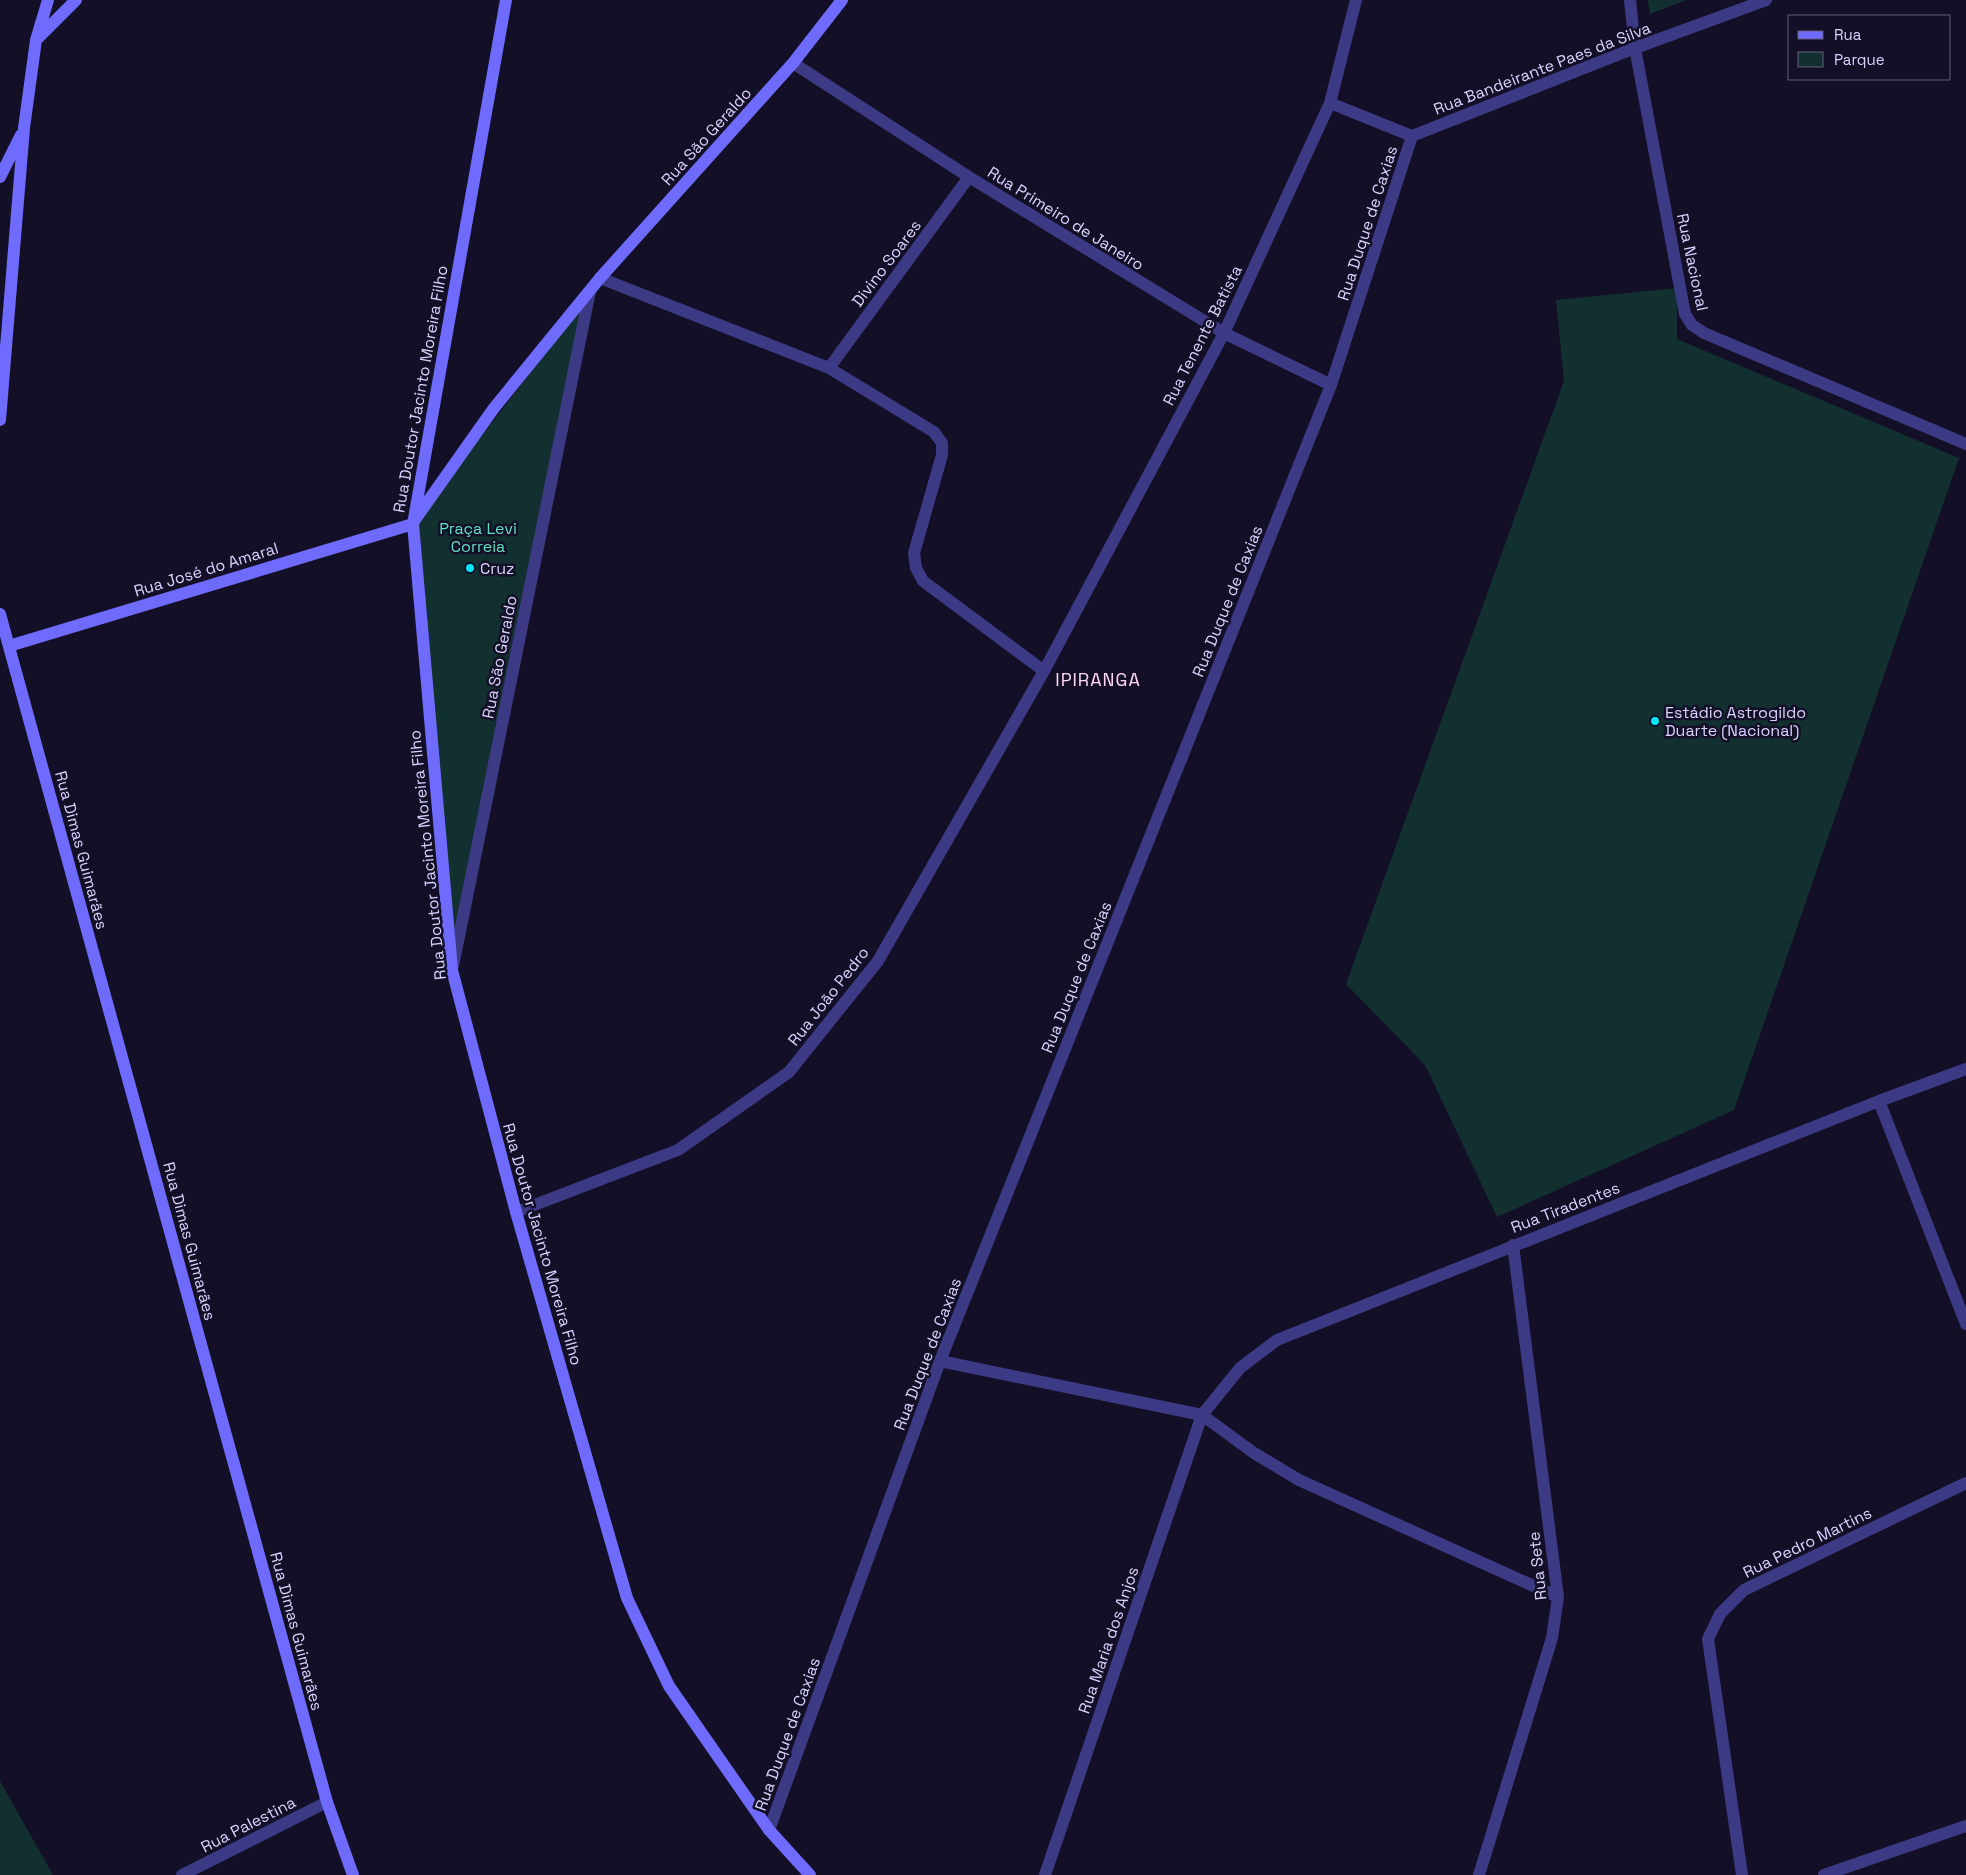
<svg xmlns="http://www.w3.org/2000/svg" width="1966" height="1875" font-family="'Space Grotesk',sans-serif">
<style>
.green{fill:#12302f}
.lines{fill:none;stroke-linecap:round;stroke-linejoin:round}
.street{stroke:#3d3a85;stroke-width:12}
.secondary{stroke:#6f6bff;stroke-width:12}
.poi-dot{fill:#00e5ff;stroke:#130f26;stroke-width:2}
.labels{text-anchor:middle;stroke-width:5;stroke-linejoin:round;paint-order:stroke}
.street-label{font-size:16px;fill:#d9d4ff;stroke:#130f26}
.park-label{font-size:16px;fill:#5fe0c0;stroke:#130f26}
.poi-label{font-size:16px;fill:#d9d4ff;stroke:#130f26;text-anchor:start}
.neighbourhood-label{font-size:18px;letter-spacing:1px;fill:#ffd6f0;stroke:#130f26}
</style>
<rect width="100%" height="100%" fill="#130f26"/>
<path class="green" d="M1648,0H1686L1650,14Z
M1677,288V339L1959,458L1734,1110L1497,1217L1425,1065L1346,984L1564,381L1556,300Z
M584,304L452,968L417,519Z
M0,1781L53,1875H0Z"/>
<g class="lines">
<path class="street" d="M1630,0L1635,48L1685,314L1692,325L1704,333L1966,444
M793,63L969,177L1224,333L1331,385
M1330,103L1412,136L1635,48L1766,0
M600,278L829,368L934,432L942,443V455L914,553L916,568L923,581L1044,671
M829,368L969,177
M453,966L590,291
M1879,1101L1966,1324
M516,1212L678,1150L789,1072L878,961L1044,671L1224,333L1330,103L1356,0
M940,1361L1202,1415L1254,1453L1299,1480L1558,1597
M769,1830L940,1361L1331,385L1412,136
M182,1875L327,1802
M1045,1875L1202,1415L1240,1368L1277,1340L1879,1101L1966,1069
M1479,1875L1552,1638L1558,1597L1513,1245
M1742,1875L1708,1639L1720,1614L1744,1590L1966,1483
M1824,1875L1966,1826"/>
<path class="secondary" d="M506,0L413,524L452,970L516,1212L627,1598L669,1686L769,1830L810,1875
M38,38L76,0
M0,177L21,135
M0,420L24,128L36,40L48,0
M414,521L494,408L600,278L793,63L842,0
M0,614L327,1802L353,1875
M9,646L413,524"/>
</g>
<g class="poi-dot">
<circle cx="470" cy="568" r="5"/>
<circle cx="1655" cy="721" r="5"/>
</g>
<g class="labels">
<g class="street-label">
<text transform="translate(1542 68) rotate(-21)" y="6">Rua Bandeirante Paes da Silva</text>
<text transform="translate(706 136) rotate(-48)" y="6">Rua São Geraldo</text>
<text transform="translate(1066 218) rotate(32)" y="6">Rua Primeiro de Janeiro</text>
<text transform="translate(1367 223) rotate(-72)" y="6">Rua Duque de Caxias</text>
<text transform="translate(1693 262) rotate(78)" y="6">Rua Nacional</text>
<text transform="translate(886 263) rotate(-53)" y="6">Divino Soares</text>
<text transform="translate(1202 335) rotate(-63)" y="6">Rua Tenente Batista</text>
<text transform="translate(420 389) rotate(-80)" y="6">Rua Doutor Jacinto Moreira Filho</text>
<text transform="translate(206 569) rotate(-17)" y="6">Rua José do Amaral</text>
<text transform="translate(1227 601) rotate(-68)" y="6">Rua Duque de Caxias</text>
<text transform="translate(499 657) rotate(-79)" y="6">Rua São Geraldo</text>
<text transform="translate(82 850) rotate(75)" y="6">Rua Dimas Guimarães</text>
<text transform="translate(427 855) rotate(-96)" y="6">Rua Doutor Jacinto Moreira Filho</text>
<text transform="translate(1076 977) rotate(-68)" y="6">Rua Duque de Caxias</text>
<text transform="translate(828 996) rotate(-52)" y="6">Rua João Pedro</text>
<text transform="translate(1565 1207) rotate(-21)" y="6">Rua Tiradentes</text>
<text transform="translate(190 1241) rotate(75)" y="6">Rua Dimas Guimarães</text>
<text transform="translate(543 1244) rotate(74)" y="6">Rua Doutor Jacinto Moreira Filho</text>
<text transform="translate(927 1354) rotate(-69)" y="6">Rua Duque de Caxias</text>
<text transform="translate(1807 1542) rotate(-26)" y="6">Rua Pedro Martins</text>
<text transform="translate(1537 1566) rotate(-96)" y="6">Rua Sete</text>
<text transform="translate(297 1631) rotate(75)" y="6">Rua Dimas Guimarães</text>
<text transform="translate(1108 1640) rotate(-71)" y="6">Rua Maria dos Anjos</text>
<text transform="translate(787 1734) rotate(-70)" y="6">Rua Duque de Caxias</text>
<text transform="translate(248 1824) rotate(-27)" y="6">Rua Palestina</text>
</g>
<g class="park-label">
<text x="478" y="534">Praça Levi<tspan x="478" dy="18">Correia</tspan></text>
</g>
<g class="poi-label">
<text x="480" y="574">Cruz</text>
<text x="1665" y="718">Estádio Astrogildo<tspan x="1665" dy="18">Duarte (Nacional)</tspan></text>
</g>
<g class="neighbourhood-label">
<text x="1098" y="686">IPIRANGA</text>
</g>
</g>
<rect x="1788" y="15" width="162" height="65" fill="#130f26" stroke="#625e7d"/>
<rect x="1798" y="31" width="25" height="8" fill="#6f6bff" stroke="#625e7d"/>
<text x="1834" y="40" font-size="15" fill="#d9d4ff">Rua</text>
<rect x="1798" y="52" width="25" height="15" fill="#12302f" stroke="#625e7d"/>
<text x="1834" y="65" font-size="15" fill="#d9d4ff">Parque</text>
</svg>
